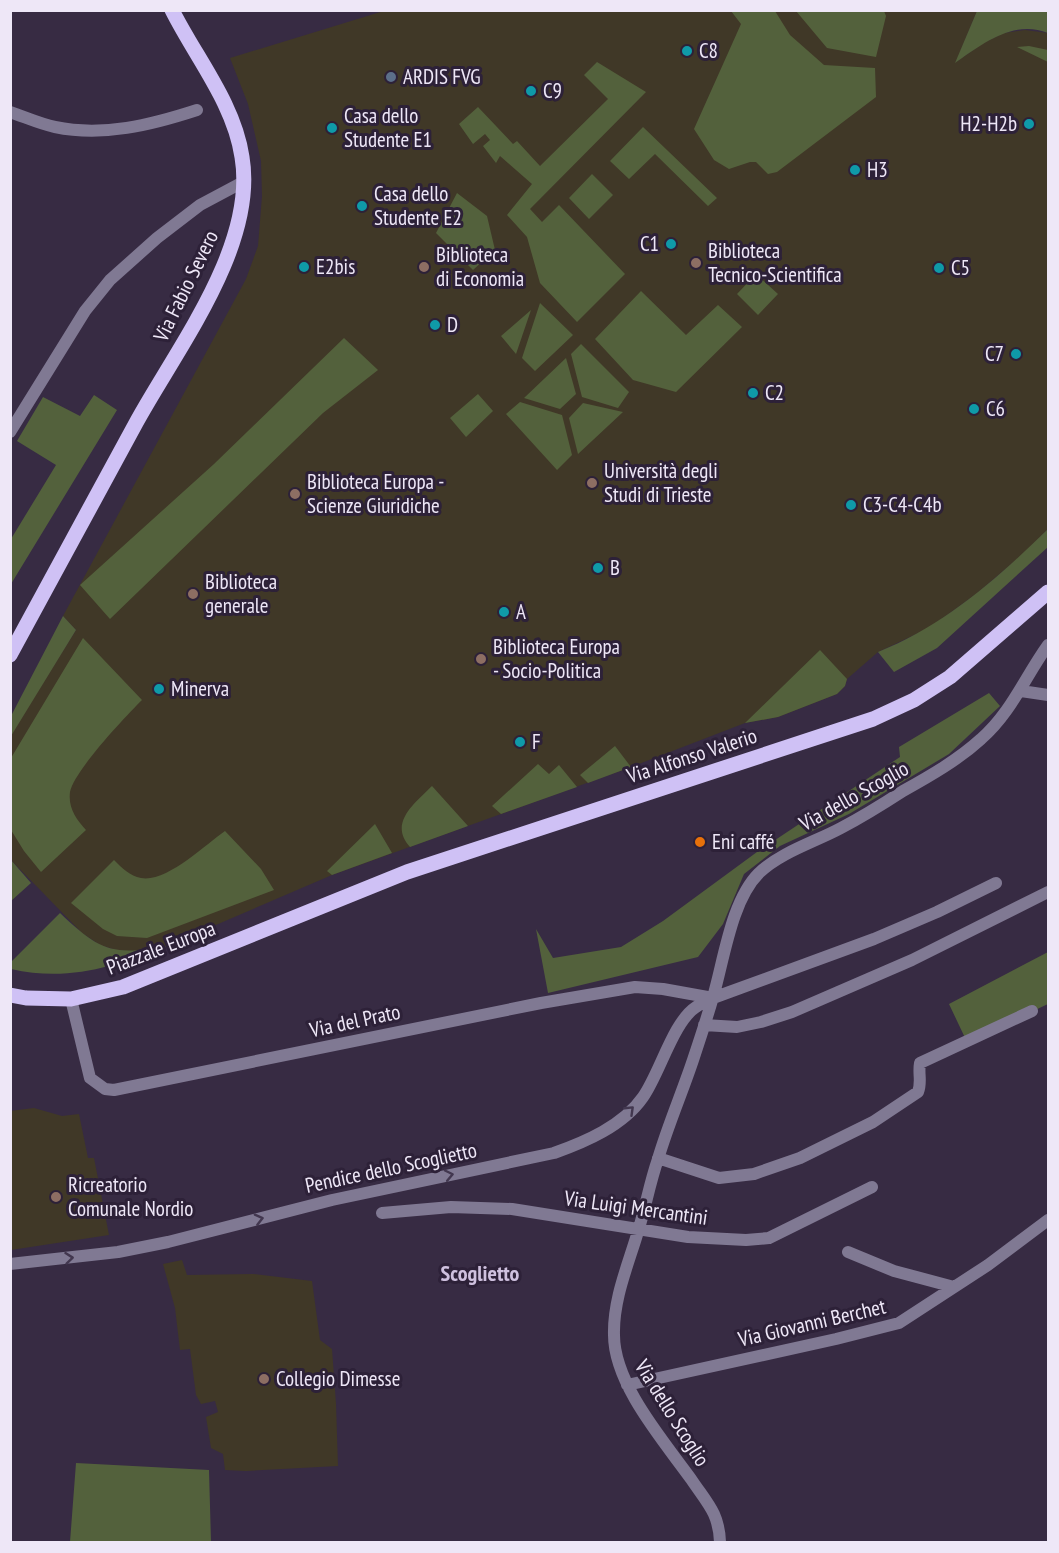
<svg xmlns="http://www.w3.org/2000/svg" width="1059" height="1553" font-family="'PT Sans Narrow',sans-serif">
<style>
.education{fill:#403827}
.green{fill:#53613c}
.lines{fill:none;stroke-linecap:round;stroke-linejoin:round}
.street{stroke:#807993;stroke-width:12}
.primary{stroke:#cfc1f5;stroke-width:15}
.oneway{stroke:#42374f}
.culture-dot{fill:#0f9aa8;stroke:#2d2138;stroke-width:2}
.service-dot{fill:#5c6f8a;stroke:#2d2138;stroke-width:2}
.education-dot{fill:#8d6e63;stroke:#2d2138;stroke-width:2}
.food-dot{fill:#e8710a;stroke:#2d2138;stroke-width:2}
.labels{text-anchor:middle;stroke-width:6;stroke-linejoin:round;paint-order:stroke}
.poi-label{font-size:21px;fill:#eee7f7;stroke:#2d2138;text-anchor:start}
.street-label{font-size:21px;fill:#eee7f7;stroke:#2d2138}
.neighbourhood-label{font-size:22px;font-weight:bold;fill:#cfc1df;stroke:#2d2138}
</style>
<rect width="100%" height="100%" fill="#372b43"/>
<path class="education" d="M387,10L977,11L956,62L983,43L1004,33L1025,30L1048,33V529L1023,554L976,594L929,628L878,652L847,679L845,686L837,694L778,717L745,723L631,767L332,875L167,946L136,952L116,950L100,945L82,933L11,860L10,736L76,630L63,616L246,279L258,246L262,196L261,161L248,104L230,58Z
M34,1108L62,1116L79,1114L88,1158H94L109,1235L11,1250L10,1111Z
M182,1260L187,1275L253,1274L312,1281L320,1340L332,1349L336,1404L338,1466L246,1471L225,1470L223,1454L211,1448L206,1417L218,1412L215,1401L201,1404L196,1395L190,1349L180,1350L175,1308L163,1264Z"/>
<path class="green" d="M731,11H775L790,35L824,65L875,68L876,97L777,172L768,174L756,162H750L729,169L714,160L694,129L741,24Z
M796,11H884L886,16L876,57L827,48Z
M977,11H1048V33C1014,19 982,44 955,63Z
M1029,46L1048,50V62L1017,47Z
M597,62L646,92L530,209L542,222L559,205L625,274L577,322L540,283L527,237L507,215L532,184L500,156L496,163L483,146L490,140L485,134L473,144L459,124L478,107L513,144L517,141L540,166L608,99L584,75Z
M643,127L717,198L708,206L655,154L629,179L610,161Z
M592,174L613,195L589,219L569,198Z
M457,193L487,216L495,250L473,270L436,233Z
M756,274L778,294L758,315L737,294Z
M641,291L686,335L718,305L742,327L676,392L633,380L595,339Z
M540,303L573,335L535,371L522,358Z
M531,310L516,354L501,336Z
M344,338L378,370L323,413L110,619L80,585L214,464Z
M581,344L629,392L618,408L582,397L571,354Z
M566,358L576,394L560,409L524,398Z
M478,394L493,411L466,437L450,418Z
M94,395L117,410L11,584V539L56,465L17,441L43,397L80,416Z
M520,402L562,415L572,455L557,470L506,414Z
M583,403L623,412L578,454L569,418Z
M1048,529V547L937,648L894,672L878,652C944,626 998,578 1048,529Z
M63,616L76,630L11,736V716Z
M83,638L142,700C125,717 74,771 70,792C68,808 76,819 86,830L41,872L24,851L11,830V758Z
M820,650L847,679L845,686L837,694L778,717L745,723Z
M989,693L1000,706L949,754L849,814L780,846L744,874L723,924L698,957L548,993L536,929L553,958L621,947L663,921L757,852L900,757L899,747Z
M615,746L631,767L588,783L580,775Z
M538,764L549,774L559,765L577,787L501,814L492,806Z
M432,786L468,826L410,847C388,823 415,803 432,786Z
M375,824L392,853L332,875L327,871Z
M225,831L261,869L274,890L147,938L117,936L103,929L71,903L114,860C122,868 130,876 141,878C166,883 205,845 225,831Z
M11,860L31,883L11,901H10Z
M60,913C100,951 112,956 167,946C113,967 68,982 11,969V962Z
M1048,952V1004L967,1042L949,1004Z
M76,1463L209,1470L211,1542H70Z"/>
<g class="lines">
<path class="street" d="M10,112C25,117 40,124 55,127C103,137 151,125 197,110
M10,432L85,311L110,280L157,238L200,205L245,181
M1021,691L1048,695
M71,999L90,1078L105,1089L114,1090L541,1003L635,987L663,989L713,998
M704,1025L737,1027L761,1022L792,1012L912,960L1048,892
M658,1158L719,1178L754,1174L800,1158L873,1122L918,1092C922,1082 918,1074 920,1063L1032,1011
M382,1213L451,1207L512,1209L688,1237L746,1240L769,1238L872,1187
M848,1252L894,1271L954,1287
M10,1264L118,1252L168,1242L332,1200L554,1153C585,1142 623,1126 643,1097C660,1073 673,1022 696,1007C701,1003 707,1001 713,998L874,939L937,912L996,883
M627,1385L836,1339L899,1323L988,1265L1048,1220
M720,1542C719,1513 707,1503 691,1479C663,1440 614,1384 614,1335C613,1298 629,1263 639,1228C646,1205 650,1182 658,1159C668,1125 682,1093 693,1060C700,1039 707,1018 713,997C724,960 731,901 759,873C781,852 815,842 841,828C862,817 883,804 903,791C930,776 958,760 981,739C1011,713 1025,677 1048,645"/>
<path class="primary" d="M10,655C52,578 94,500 136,423C177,348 257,246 242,157C234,103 196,58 172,10
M10,995L26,998L71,999L123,987L407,872L873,719L914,700L950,677L1048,592"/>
</g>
<defs><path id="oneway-chevron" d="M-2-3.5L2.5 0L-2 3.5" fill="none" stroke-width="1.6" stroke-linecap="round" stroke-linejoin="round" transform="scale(1.5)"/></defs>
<g class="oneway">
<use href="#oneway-chevron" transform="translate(630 1110) rotate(-44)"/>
<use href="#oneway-chevron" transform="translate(449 1175) rotate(-12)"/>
<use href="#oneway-chevron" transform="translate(259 1219) rotate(-14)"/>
<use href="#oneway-chevron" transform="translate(69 1258) rotate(-6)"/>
</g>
<g class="culture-dot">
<circle cx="687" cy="51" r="6"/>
<circle cx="531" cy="91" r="6"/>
<circle cx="1029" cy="124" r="6"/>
<circle cx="332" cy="128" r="6"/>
<circle cx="855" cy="170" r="6"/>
<circle cx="362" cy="206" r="6"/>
<circle cx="671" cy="244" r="6"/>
<circle cx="304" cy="267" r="6"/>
<circle cx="939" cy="268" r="6"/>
<circle cx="435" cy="325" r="6"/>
<circle cx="1016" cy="354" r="6"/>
<circle cx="753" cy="393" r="6"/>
<circle cx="974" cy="409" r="6"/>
<circle cx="851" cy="505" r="6"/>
<circle cx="598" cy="568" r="6"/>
<circle cx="504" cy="612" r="6"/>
<circle cx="159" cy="689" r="6"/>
<circle cx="520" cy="742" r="6"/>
</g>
<circle class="service-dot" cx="391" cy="77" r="6"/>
<g class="education-dot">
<circle cx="696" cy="263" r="6"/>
<circle cx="424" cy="267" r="6"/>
<circle cx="592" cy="483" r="6"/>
<circle cx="295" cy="494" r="6"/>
<circle cx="193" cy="594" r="6"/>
<circle cx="481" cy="659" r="6"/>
<circle cx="56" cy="1197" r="6"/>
<circle cx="264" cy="1379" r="6"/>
</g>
<circle class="food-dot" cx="700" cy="842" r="6"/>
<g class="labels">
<g class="poi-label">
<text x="699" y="58">C8</text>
<text x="403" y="84">ARDIS FVG</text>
<text x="543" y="98">C9</text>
<text x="344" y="123">Casa dello<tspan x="344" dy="24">Studente E1</tspan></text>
<text x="1017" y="131" text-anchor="end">H2-H2b</text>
<text x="867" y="177">H3</text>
<text x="374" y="201">Casa dello<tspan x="374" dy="24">Studente E2</tspan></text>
<text x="659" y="251" text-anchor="end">C1</text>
<text x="708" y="258">Biblioteca<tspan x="708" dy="24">Tecnico-Scientifica</tspan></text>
<text x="436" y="262">Biblioteca<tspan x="436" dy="24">di Economia</tspan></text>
<text x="316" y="274">E2bis</text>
<text x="951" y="275">C5</text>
<text x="447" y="332">D</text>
<text x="1004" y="361" text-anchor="end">C7</text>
<text x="765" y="400">C2</text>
<text x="986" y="416">C6</text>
<text x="604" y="478">Università degli<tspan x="604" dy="24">Studi di Trieste</tspan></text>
<text x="307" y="489">Biblioteca Europa -<tspan x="307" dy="24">Scienze Giuridiche</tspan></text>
<text x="863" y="512">C3-C4-C4b</text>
<text x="610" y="575">B</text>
<text x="205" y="589">Biblioteca<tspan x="205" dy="24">generale</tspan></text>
<text x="516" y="619">A</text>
<text x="493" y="654">Biblioteca Europa<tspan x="493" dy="24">- Socio-Politica</tspan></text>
<text x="171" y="696">Minerva</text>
<text x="532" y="749">F</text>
<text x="712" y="849">Eni caffé</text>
<text x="68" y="1192">Ricreatorio<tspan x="68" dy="24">Comunale Nordio</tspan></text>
<text x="276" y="1386">Collegio Dimesse</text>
</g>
<g class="street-label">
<text transform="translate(186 286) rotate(-64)" y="7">Via Fabio Severo</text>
<text transform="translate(692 756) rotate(-18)" y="7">Via Alfonso Valerio</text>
<text transform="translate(854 796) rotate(-29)" y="7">Via dello Scoglio</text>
<text transform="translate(161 948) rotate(-21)" y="7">Piazzale Europa</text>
<text transform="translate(355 1021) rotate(-12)" y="7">Via del Prato</text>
<text transform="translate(391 1168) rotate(-12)" y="7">Pendice dello Scoglietto</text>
<text transform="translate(636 1208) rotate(8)" y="7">Via Luigi Mercantini</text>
<text transform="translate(812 1323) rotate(-13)" y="7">Via Giovanni Berchet</text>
<text transform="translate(672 1413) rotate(58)" y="7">Via dello Scoglio</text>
</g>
<g class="neighbourhood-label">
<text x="480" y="1281">Scoglietto</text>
</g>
</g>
<rect width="1059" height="1553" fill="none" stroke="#eee7f7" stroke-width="24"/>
</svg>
